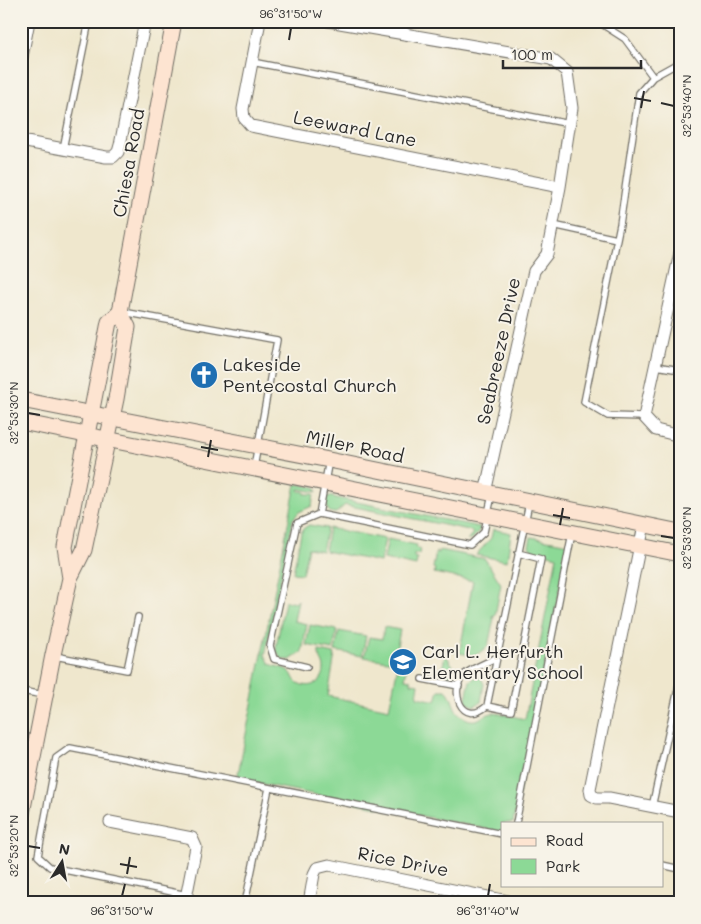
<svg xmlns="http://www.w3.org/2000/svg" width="701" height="924" font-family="Mali,sans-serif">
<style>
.green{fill:#8cd996;stroke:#5c8260}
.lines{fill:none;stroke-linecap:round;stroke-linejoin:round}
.service-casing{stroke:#706d64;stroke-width:8}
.minor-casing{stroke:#706d64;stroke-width:13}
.secondary-casing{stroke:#706d64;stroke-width:17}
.service{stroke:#fff;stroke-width:5.5}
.minor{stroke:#fff;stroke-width:11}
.secondary{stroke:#fde4d1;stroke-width:15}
.ticks{fill:none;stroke:#2b2b2b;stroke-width:2}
.labels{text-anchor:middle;stroke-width:4;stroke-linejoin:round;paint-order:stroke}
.street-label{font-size:18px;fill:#2b2b2b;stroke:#f7f3e8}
.poi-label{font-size:18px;fill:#2b2b2b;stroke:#f7f3e8;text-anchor:start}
.neatline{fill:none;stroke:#2b2b2b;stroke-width:2}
.ticks-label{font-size:12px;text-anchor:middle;fill:#2b2b2b}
</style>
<rect width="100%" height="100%" fill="#f7f3e8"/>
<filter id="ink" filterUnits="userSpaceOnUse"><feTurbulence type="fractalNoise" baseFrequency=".02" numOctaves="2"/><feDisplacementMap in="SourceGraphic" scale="10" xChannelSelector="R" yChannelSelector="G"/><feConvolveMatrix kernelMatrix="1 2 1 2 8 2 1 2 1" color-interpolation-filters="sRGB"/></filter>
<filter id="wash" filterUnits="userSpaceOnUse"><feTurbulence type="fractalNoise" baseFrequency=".0096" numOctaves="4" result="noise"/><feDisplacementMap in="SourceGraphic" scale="20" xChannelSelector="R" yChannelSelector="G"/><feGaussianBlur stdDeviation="1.12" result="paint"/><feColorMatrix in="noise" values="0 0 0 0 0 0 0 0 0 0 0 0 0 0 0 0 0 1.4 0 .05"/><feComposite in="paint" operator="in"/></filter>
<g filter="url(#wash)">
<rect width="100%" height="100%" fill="#efe7cd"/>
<path class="green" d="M296,484L315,487L317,492L299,489V491L305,492V494H314L312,506L299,512L293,519L265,655L270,664C275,667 284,667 289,671C293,674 293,680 298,683C310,690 324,682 324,669C324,661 318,658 319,651L335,654L328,696L389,709L398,666L407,668L405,679L411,680V683L419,684L417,697L436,701L439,690H446C454,697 452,710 462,716C477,727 483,713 494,713C505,714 515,717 525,719L557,556L532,550L529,546L531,537L569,544L513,823H502V832L237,779Z
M327,496L480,527L479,531L472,539L467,540L473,533L469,530L345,505L336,513C325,513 326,505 327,496Z
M309,525L327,528L322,551L308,548L302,574L293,573L301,533L304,528Z
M329,528L385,539L380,562L325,551Z
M493,529L511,533L507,561L476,555L491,538Z
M388,539L417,545L416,548L420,549L419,554H414V557L417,558L416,566L384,559Z
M440,550L485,559L501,584L495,616L492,617L494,618L488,646L475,656L449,651L448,648L460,650L473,581L434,573L435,569L433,568L436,552L439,553Z
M298,600L294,621L307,624L302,652L290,660L281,659L277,652L276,647L285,601L295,603Z
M310,625L337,630L333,650L306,645Z
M384,627L400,630L394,662L364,657L369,637L382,639Z
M339,631L366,636L362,656L335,651Z
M445,654L457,672L449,676L442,673L439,668L443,667Z
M476,677L481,678L484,684L481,702L474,706L467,703L466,698L470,681Z"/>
</g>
<g filter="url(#ink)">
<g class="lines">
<defs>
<path id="service" d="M597,21L625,39L653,77L639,93L620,224L584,402L608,416L644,417
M404,34L406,21
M252,62L570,124
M653,77L680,62
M63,149L89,21
M553,225L617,239
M123,312L277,340L254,467
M656,366L680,370
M319,514L329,460
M518,553L541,559L511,711L487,706L529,503
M55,656L127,670L138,617
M307,667L274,659L270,646L297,523L319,514L470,545L484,532L492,495
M422,679L459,686
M21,691L45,695
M487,706C461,728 448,688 465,674C474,667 487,663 497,657
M652,807L680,680
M516,823L572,533
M662,865L680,869
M187,895L50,867L38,856L56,758L70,748L502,834
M245,903L269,788"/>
<path id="minor" d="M260,21L243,109L244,118L251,126L560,187
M328,21L551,59L567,72L572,108L560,187L547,254L534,271L485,493
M21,62L29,21
M21,141L106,157H113L118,152L120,145L145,21
M680,253L644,417L656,430L680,436
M644,525L590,789L591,795L597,798H609L680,812
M110,822L192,838L196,847L185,903
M309,903L314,874L317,868L329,865L518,903"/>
<path id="secondary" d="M21,400L329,460L680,532
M21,422L680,554
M70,578L65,547L109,322L120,312L174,21
M21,818L53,655L70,578L84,550L116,399L128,327L120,312"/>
</defs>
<use href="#service" class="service-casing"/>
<use href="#minor" class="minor-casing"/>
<use href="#secondary" class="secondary-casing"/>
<use href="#service" class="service"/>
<use href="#minor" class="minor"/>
<use href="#secondary" class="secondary"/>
</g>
</g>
<path class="ticks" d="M289,40L291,28M634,98L651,101M661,103L674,106M641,108L644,91M28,413L40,415M201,447L218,450M208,457L211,440M553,515L570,518M560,525L563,508M661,536L674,538M28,846L40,848M120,864L137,867M127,874L130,857M122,896L125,884M488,896L490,884"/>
<defs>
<symbol id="church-disc" viewBox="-11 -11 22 22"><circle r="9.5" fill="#1f6fb2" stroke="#f7f3e8"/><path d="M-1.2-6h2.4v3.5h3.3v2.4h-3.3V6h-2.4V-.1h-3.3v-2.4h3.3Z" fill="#fff"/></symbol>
<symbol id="school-disc" viewBox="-11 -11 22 22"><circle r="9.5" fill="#1f6fb2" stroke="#f7f3e8"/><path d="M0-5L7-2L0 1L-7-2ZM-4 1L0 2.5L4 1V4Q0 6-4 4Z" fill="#fff"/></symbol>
</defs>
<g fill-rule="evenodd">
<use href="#church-disc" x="188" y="359" width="32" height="32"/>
<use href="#school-disc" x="387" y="646" width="32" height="32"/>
</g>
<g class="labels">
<g class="street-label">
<text transform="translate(355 129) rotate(11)" y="6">Leeward Lane</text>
<text transform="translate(129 163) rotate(-80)" y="6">Chiesa Road</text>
<text transform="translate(499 351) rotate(-78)" y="6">Seabreeze Drive</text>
<text transform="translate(355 447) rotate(12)" y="6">Miller Road</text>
<text transform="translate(403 862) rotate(11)" y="6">Rice Drive</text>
</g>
<g class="poi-label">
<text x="223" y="371">Lakeside<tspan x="223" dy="21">Pentecostal Church</tspan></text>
<text x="422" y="658">Carl L. Herfurth<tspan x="422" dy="21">Elementary School</tspan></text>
</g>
</g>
<rect width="701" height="924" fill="none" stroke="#f7f3e8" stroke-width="55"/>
<rect x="501" y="822" width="162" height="65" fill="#f7f3e8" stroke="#a5a39c"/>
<rect x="511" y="838" width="25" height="8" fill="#fde4d1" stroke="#a5a39c"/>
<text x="546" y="846" font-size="15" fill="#2b2b2b">Road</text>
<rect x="511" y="859" width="25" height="15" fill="#8cd996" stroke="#a5a39c"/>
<text x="546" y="872" font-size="15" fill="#2b2b2b">Park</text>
<g transform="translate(62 862) rotate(11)" stroke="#f7f3e8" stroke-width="4" paint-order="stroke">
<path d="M0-4L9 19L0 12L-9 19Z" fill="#2b2b2b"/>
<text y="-8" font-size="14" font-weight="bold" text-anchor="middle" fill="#2b2b2b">N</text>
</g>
<path d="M503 60v8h138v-8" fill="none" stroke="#2b2b2b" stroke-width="2.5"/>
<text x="511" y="60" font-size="15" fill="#2b2b2b" stroke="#f7f3e8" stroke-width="4" paint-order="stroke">100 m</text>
<rect x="28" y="28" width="646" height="868" class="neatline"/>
<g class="ticks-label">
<text x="291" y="18">96°31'50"W</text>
<text transform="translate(687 106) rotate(-90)" y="4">32°53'40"N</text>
<text transform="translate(14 413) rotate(-90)" y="4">32°53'30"N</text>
<text transform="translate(687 538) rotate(-90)" y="4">32°53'30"N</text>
<text transform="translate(14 846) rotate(-90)" y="4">32°53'20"N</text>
<text x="122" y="915">96°31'50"W</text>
<text x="488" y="915">96°31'40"W</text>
</g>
</svg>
